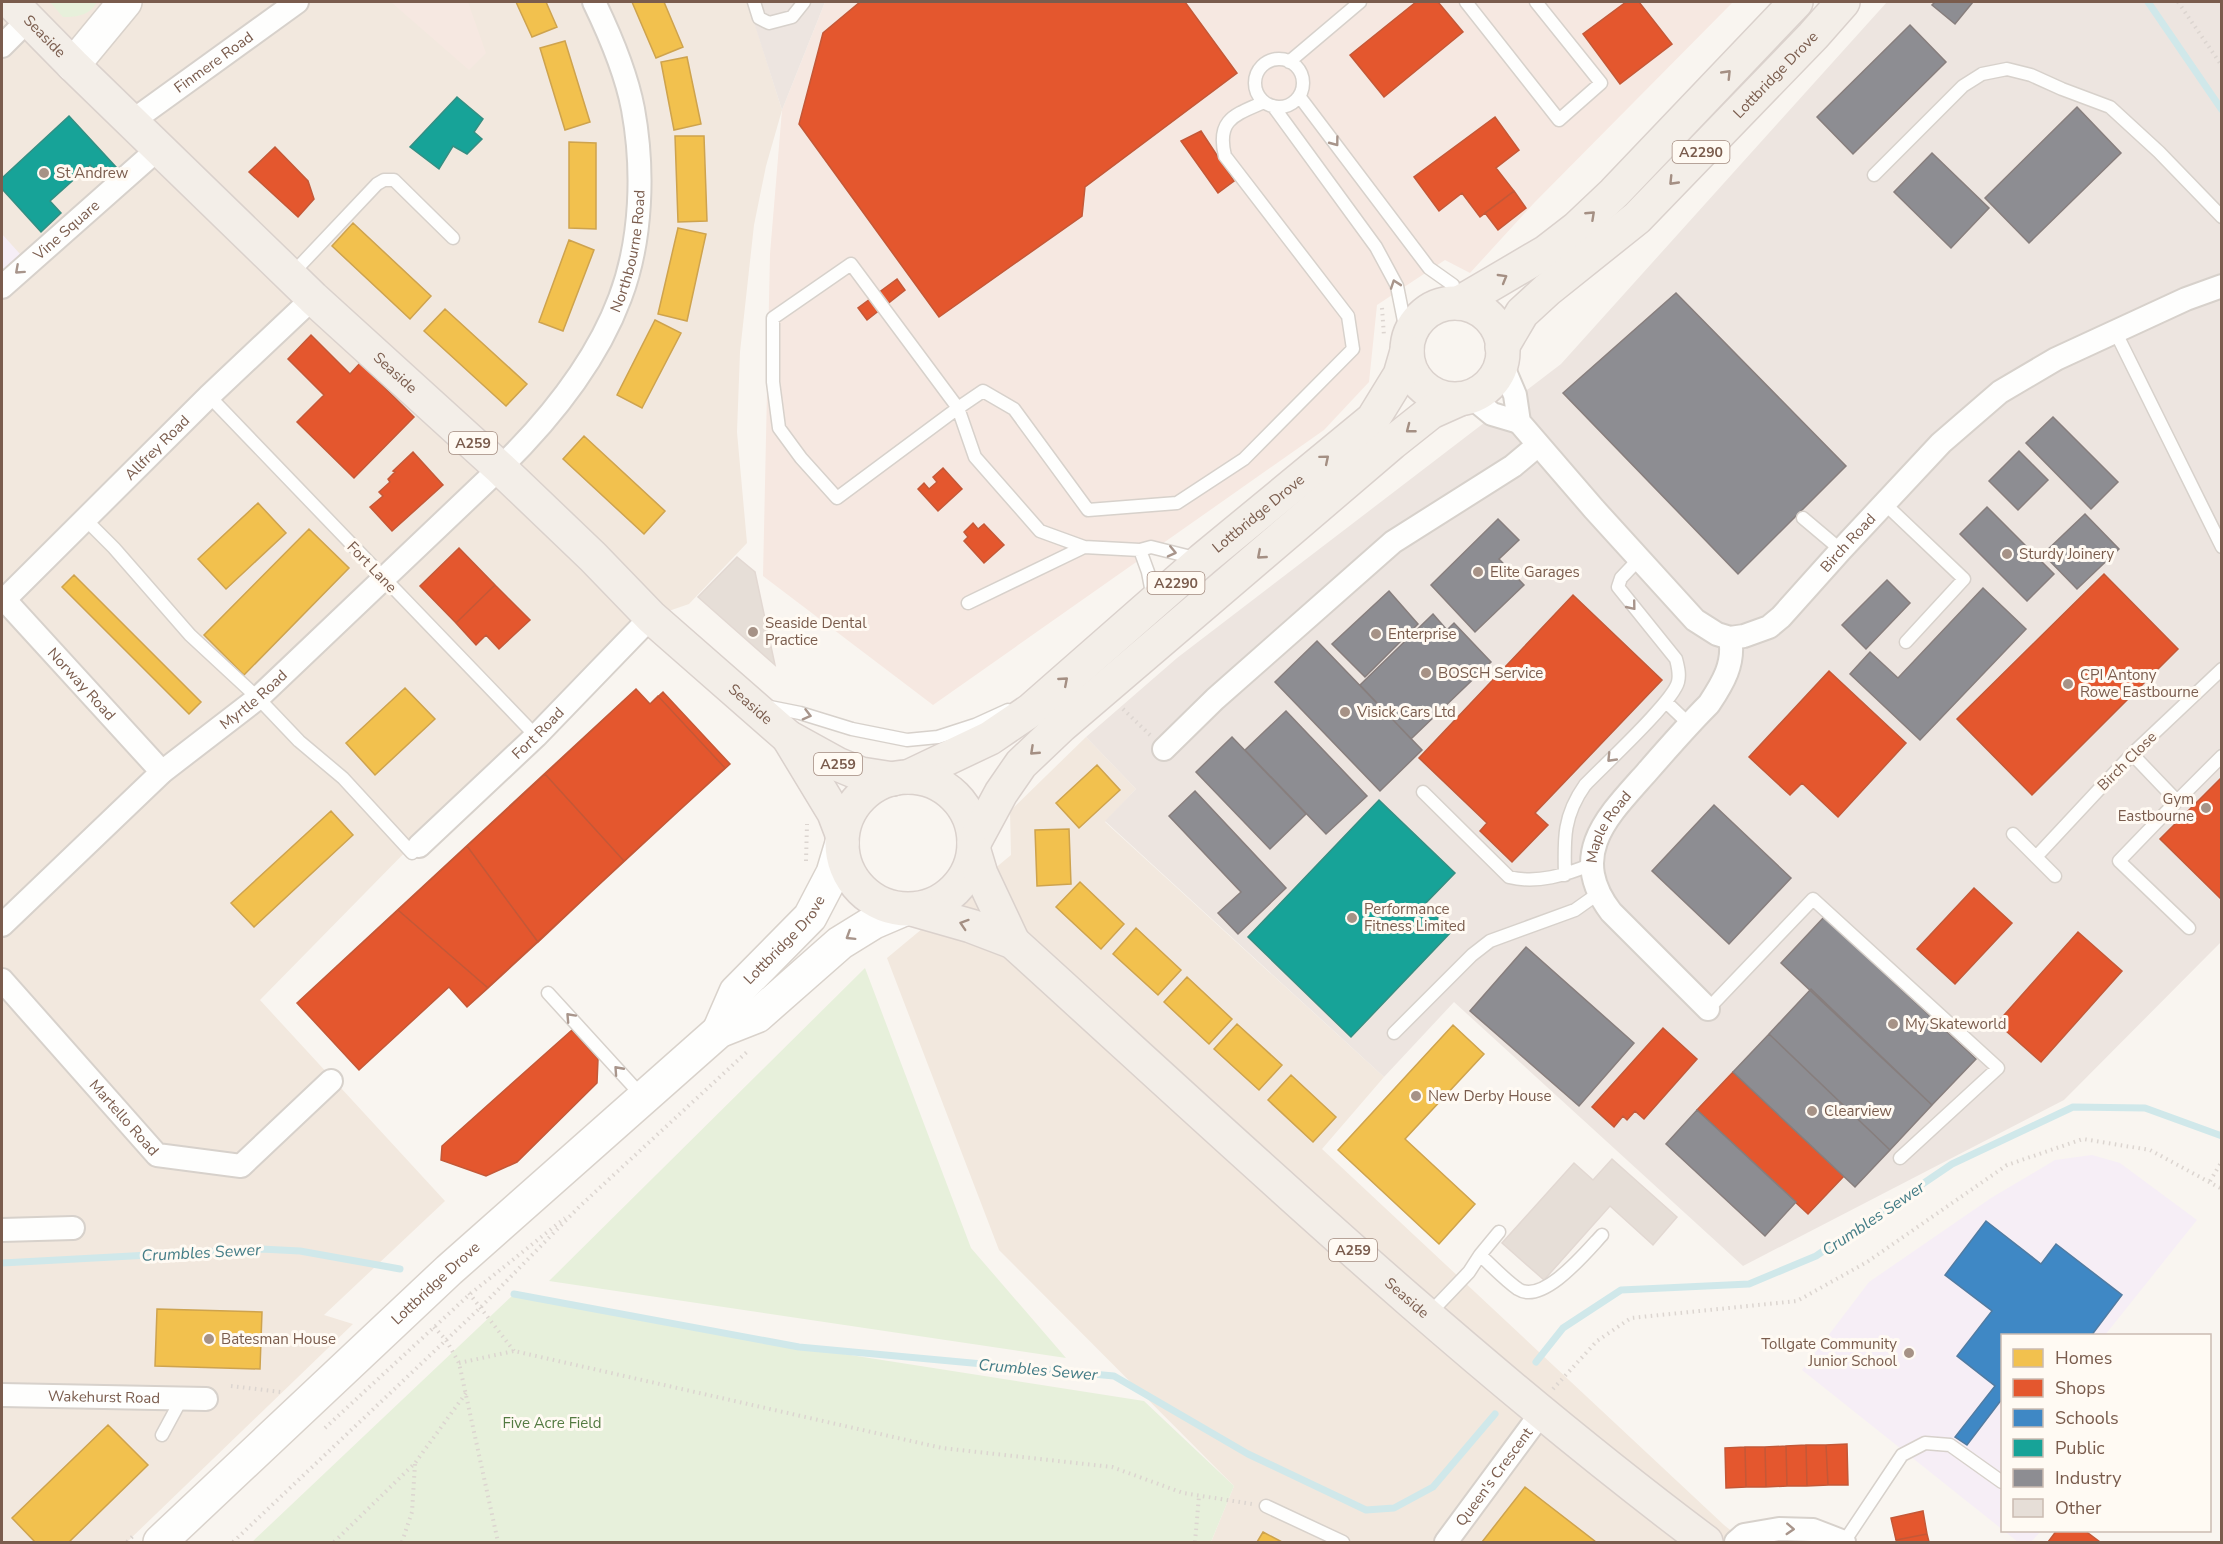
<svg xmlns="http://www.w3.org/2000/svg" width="2223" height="1544" font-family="'Nunito Sans',sans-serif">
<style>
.residential{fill:#f2e8de}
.commercial{fill:#f6e8e1}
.industrial{fill:#ede5e0}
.education{fill:#f6eef6}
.green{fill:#e7f0db}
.homes{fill:#f2c14e;stroke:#cea34e;stroke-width:1.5}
.shops{fill:#e4572e;stroke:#c45837;stroke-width:1.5}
.schools{fill:#3f88c5;stroke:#517ba1;stroke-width:1.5}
.public{fill:#17a398;stroke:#358e82;stroke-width:1.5}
.industry{fill:#8d8d92;stroke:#877e7d;stroke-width:1.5}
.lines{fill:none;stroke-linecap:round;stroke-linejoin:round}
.stream{stroke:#d0e8ea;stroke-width:7}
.building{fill:#e6ded7;stroke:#e2d8d2;stroke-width:1.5}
.lane-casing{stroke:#d7d1cb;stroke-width:15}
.street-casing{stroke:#d7d1cb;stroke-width:26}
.secondary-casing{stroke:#d9d2cb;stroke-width:36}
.primary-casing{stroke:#dad1cc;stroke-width:36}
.path{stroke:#dcd5d0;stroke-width:4;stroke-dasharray:1.5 4.5;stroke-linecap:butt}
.lane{stroke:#fefefd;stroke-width:12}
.street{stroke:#fefefd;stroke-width:22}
.secondary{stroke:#fefefd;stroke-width:33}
.primary{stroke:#f3eee8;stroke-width:33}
.oneway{stroke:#a48f83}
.oneway2{stroke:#a8958b}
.poi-dot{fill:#a69286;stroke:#fffaf3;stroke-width:2}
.labels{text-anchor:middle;stroke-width:6;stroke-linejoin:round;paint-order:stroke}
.shield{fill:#fffaf3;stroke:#a28b7f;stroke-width:1.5}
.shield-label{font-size:14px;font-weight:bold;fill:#7a5c4d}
.street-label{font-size:15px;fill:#7a5c4d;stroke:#fffaf3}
.poi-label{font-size:15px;fill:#7a5c4d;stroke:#fffaf3;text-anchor:start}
.park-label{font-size:15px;fill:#537a41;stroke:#fffaf3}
.water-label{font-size:16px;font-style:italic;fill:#437c86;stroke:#fffaf3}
</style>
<rect width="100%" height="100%" fill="#f9f5f0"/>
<path class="residential" d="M2,2H748L782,110L766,166L754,225L740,352L737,432L747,543L689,604L628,625L260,1000L445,1201L324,1315L353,1324L127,1542H2Z
M1086,737L1136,789L1105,822L1384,1077L1322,1149L1724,1525L1745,1542H1211L1234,1486L999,1250L887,958L1011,855L1010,811Z"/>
<path class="commercial" d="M391,2H468L486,53L469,70Z
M825,2H1733L1534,203L1470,273L1445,260L1377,305L1369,382L1324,430L933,705L763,576L770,254L782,110Z"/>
<path class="industrial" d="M748,2H825L782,110L751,13Z
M1887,2H2221V942L2064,1100L1743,1266L1454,1002L1384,1077L1105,821L1136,789L1086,737L1177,658L1561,364Z"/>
<path class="education" d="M2,234L20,254L2,272Z
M2092,1155L2120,1163L2197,1220L2105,1335L2002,1336V1530L2041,1531L2031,1542H2018L1802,1370L1869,1282L1991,1198L2055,1160Z"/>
<path class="green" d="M50,2H97C90,15 78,17 63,17Z
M865,968L971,1248L1066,1358L549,1281Z
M514,1294L799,1347L1144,1401L1234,1486L1211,1542H252Z"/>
<path class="homes" d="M516,2H546L557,27L532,37Z
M632,2H664L683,47L656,58Z
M565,41L590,122L565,130L540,48Z
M687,57L701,124L674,130L661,62Z
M675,136H704L707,221L678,222Z
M569,142L596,143V229L569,228Z
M353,223L431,296L410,319L332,246Z
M678,228L706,234L687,321L658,314Z
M569,240L594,250L563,331L539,322Z
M445,309L527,384L506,406L424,331Z
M655,320L681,333L642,408L617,395Z
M584,436L665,511L644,534L563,459Z
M258,503L286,533L226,589L198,559Z
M309,529L349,568L244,675L204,635Z
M74,575L201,702L189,714L62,587Z
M405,688L435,719L375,775L346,743Z
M1097,765L1120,790L1079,828L1056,803Z
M331,811L353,835L254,927L231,903Z
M1069,829L1071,884L1037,886L1035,830Z
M1080,882L1124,924L1101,949L1056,907Z
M1136,928L1181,970L1158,995L1113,954Z
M1187,977L1232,1019L1209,1044L1164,1002Z
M1237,1024L1282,1065L1259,1090L1214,1049Z
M1453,1025L1484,1054L1405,1139L1475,1204L1439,1244L1338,1150Z
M1291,1075L1336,1117L1313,1142L1268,1100Z
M157,1309L262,1312L260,1369L155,1366Z
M108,1425L148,1465L69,1542H35L12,1518Z
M1525,1487L1596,1542H1482Z
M1263,1532L1282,1542H1257Z"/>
<path class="shops" d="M860,2H1185L1237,73L1085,187L1082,216L939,317L799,124L823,33Z
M1416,2H1438L1463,32L1384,97L1350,55Z
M1626,2H1639L1672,44L1620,84L1583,34Z
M1495,117L1519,150L1496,168L1514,191L1480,217L1462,193L1439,211L1414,177Z
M1201,131L1234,181L1218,193L1181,141Z
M275,147L308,181L314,199L298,217L249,172Z
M1514,191L1526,208L1498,230L1485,213Z
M897,279L905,290L867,320L858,308Z
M311,335L350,374L360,363L414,417L354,478L297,422L324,395L288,359Z
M413,452L443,485L392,531L370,507L383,496L379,492L390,482L388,479L395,472L393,471Z
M943,468L962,489L938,511L918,489L924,483L929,489L937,482L933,477Z
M973,523L978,529L984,524L1004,545L984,563L964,541L968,537L964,532Z
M459,548L495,585L456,623L420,586Z
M2104,574L2178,649L2032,795L1957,719Z
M495,585L530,620L499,649L486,635L476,645L456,623Z
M1573,595L1662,680L1535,813L1548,825L1512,862L1480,831L1487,823L1419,758Z
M1829,671L1906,743L1838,817L1802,783L1790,795L1749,757Z
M636,689L650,704L658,696L725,768L467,1007L449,987L359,1070L297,1003Z
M636,689L650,704L663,692L730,764L624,861L545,774Z
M545,774L624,861L538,942L467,846Z
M2222,777V900L2160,839Z
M467,846L538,942L488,988L398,910Z
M1974,888L2012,923L1955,984L1917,949Z
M398,910L488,988L467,1007L449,987L359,1070L297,1003Z
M2078,932L2122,971L2041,1062L1997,1023Z
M1663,1028L1697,1059L1644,1119L1635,1111L1627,1120L1623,1116L1614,1127L1592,1107Z
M572,1030L598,1059L597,1083L517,1162L486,1176L441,1160L442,1146Z
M1733,1072L1844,1176L1808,1214L1697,1110Z
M1847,1444L1848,1485H1828L1826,1445Z
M1806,1445L1807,1486H1787L1786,1446Z
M1806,1445H1826L1828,1485L1807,1486Z
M1786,1446L1787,1486L1766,1487L1765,1447Z
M1745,1447L1746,1487L1726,1488L1725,1448Z
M1745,1447H1765L1766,1487H1746Z
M1923,1511L1927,1534L1896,1540L1891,1518Z
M2057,1530H2084L2100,1542H2048Z
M1927,1534L1929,1542H1897L1896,1540Z"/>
<path class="schools" d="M1986,1221L2041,1264L2056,1244L2122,1295L2091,1336H2002V1399L1967,1445L1955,1437L1995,1386L1957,1356L1992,1311L1945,1275Z"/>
<path class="public" d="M457,97L483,119L474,132L482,139L467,154L453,146L439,169L410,147Z
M69,116L116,167L103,179L90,165L50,201L61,213L41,232L2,189V178Z
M1379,800L1455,873L1424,905L1452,931L1351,1037L1248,937Z"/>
<path class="industry" d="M1935,2H1973L1955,24L1932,5Z
M1910,25L1946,62L1853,154L1817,117Z
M2077,107L2121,153L2029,243L1985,198Z
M1932,153L1989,208L1951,248L1894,192Z
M1676,293L1846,466L1738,574L1563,393Z
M2053,417L2118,482L2091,509L2026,443Z
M2019,451L2048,480L2018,510L1989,481Z
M1987,507L2054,574L2027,601L1960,534Z
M2085,514L2119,549L2077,589L2043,554Z
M1498,519L1519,540L1499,559L1524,585L1475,632L1431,585Z
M1887,580L1910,603L1866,649L1842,625Z
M1983,588L2026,629L1920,740L1850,674L1870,652L1898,678Z
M1389,591L1418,624L1365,677L1332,644Z
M1433,614L1447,630L1454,623L1491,662L1411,739L1360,685Z
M1317,641L1422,750L1380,791L1275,682Z
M1286,711L1367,796L1326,834L1245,750Z
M1232,737L1306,814L1270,849L1196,772Z
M1195,791L1286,888L1238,934L1218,913L1241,892L1169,816Z
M1714,805L1791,878L1729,944L1652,871Z
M1824,917L1976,1059L1932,1105L1781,963Z
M1526,947L1634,1043L1579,1106L1470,1011Z
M1811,989L1932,1105L1890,1150L1769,1034Z
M1769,1034L1890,1150L1855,1187L1733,1072Z
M1697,1110L1796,1202L1765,1236L1666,1144Z"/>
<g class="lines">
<path class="stream" d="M2148,2L2222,110
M2,1263L261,1249L300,1251L400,1269
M514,1294L799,1347L1114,1376L1248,1454L1366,1510L1394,1508L1433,1487L1495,1414
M1536,1362L1563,1328L1621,1290L1749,1284L1816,1256L1952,1164L2073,1107L2145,1108L2222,1136"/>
</g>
<path class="building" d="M737,557L755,572L775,665L698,597Z
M1612,1159L1677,1217L1653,1245L1610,1206L1544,1280L1502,1243L1574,1163L1593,1180Z"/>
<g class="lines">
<defs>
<path id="lane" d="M754,2L759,18L769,23L792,17L804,2
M1466,2L1559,120L1601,83L1536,2
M1255 83a24 24 0 1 1 48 0a24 24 0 1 1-48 0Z
M1289,62L1360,2
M1299,96L1429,268L1453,285L1450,303
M1273,106L1376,247L1397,286L1408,341
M1874,175L1963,86L1982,74L2007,69L2031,75L2062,89L2110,107L2159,152L2222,217
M851,264L958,408L837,498L801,458L779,428L773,382V318Z
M291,275L377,184L384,180H394L453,238
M2116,333L2222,547
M209,396L536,736
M1884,503L1964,579L1906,642
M1803,518L1841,550
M85,519L114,548L190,635L258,698L299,741L343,778L412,853L418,847
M1140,550L1148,572L1153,598
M1199,559L1151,547L1140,550L1084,547L1040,531L975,457L958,408L983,391L1014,409L1088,510L1177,503L1244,459L1353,349L1348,316L1225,156C1216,119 1235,115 1264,102
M968,603L1084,547
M1666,702L1689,724
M765,706L800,713L852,729L907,740L938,737L975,725L1008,710
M2132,754L2177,801L2119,861L2189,928
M1423,792L1509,877C1537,884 1566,875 1592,864
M2177,801L2222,756
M2013,834L2055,876
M2036,857L2132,754L2222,669
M1565,875C1564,839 1563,816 1585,785C1603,766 1673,702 1678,682C1680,674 1678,667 1676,659L1618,587L1621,578L1639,559
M548,993L643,1097
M1708,1009L1813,899L1998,1068L1900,1158
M1394,1033L1472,955L1490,941L1575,910L1599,893
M1480,1255L1499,1232
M1428,1315L1469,1272L1480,1255C1492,1266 1505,1280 1518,1289C1543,1305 1586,1252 1602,1235
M162,1435L182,1398
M1266,1506L1343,1542
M1844,1542L1902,1455L1925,1443L1950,1445L2002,1482"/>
<g id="street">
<path d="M2,46L28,20"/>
<path id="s1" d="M131,122L297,2"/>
<path id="s2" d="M2,287L158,149"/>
<path id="s3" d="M1501,362L1515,395L1519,422L1594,509L1695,620L1717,634L1730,638L1744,636L1769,627L1781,617L1841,550L1941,443L2000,392L2056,359L2186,299L2222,286"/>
<path d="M1470,396L1492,414L1519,422"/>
<path id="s4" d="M2,597L162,772"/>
<path id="s5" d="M4,600L209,396L313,298"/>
<path d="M1164,749L1215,699L1393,542L1513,466L1538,445"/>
<path id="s6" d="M419,846L536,736L651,617"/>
<path id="s7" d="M2,925L162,772L258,698L500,468C548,421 596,362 620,298C642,240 644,169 633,109C626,72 610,35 594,2"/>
<path id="s8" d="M2,980L157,1155L241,1166L331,1081"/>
<path id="s9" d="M1708,1009L1611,912C1567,854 1608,816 1647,772C1667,749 1687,726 1709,704C1723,683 1735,663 1730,638"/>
<path d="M2,1230L73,1228"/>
<path id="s10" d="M2,1395L206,1399"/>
<path id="s11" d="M1446,1542L1542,1412"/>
<path d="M1736,1542L1744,1535L1779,1529L1813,1530L1844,1542"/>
</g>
<g id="secondary">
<path d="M73,65L125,2"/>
<path id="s12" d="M719,1031L736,992L810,917L833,873L842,843"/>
<path id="s13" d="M160,1542L449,1270L719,1031L757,1016L840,943L874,922L902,910"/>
</g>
<g id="primary">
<path id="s14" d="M11,2L73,65L313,298L500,468L593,557L651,617L788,737L837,764L861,774L893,779"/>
<path d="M1459,303L1546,252L1577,228L1614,193L1796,2"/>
<circle cx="1455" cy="351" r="48"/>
<path id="s15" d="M1502,347L1522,313L1547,290L1637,218L1813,36L1843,2"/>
<path d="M788,737L834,813L842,834"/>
<path id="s16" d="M908,777L990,738L1031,710L1202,560L1373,419L1400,375L1407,351"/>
<circle cx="908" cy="843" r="66"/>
<path d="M974,843L1001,793L1021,764L1061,726L1392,443L1431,412L1460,399"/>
<path d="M974,851L981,874L1013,942"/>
<path id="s17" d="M915,910L971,926L1013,942C1239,1147 1462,1359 1706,1542"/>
</g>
</defs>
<use href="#lane" class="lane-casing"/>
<use href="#street" class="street-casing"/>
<use href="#secondary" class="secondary-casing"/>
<use href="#primary" class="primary-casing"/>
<path class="path" d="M2178,2L2222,66
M1382,308L1384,336
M1123,709L1150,735
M806,861L807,824
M2210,1181L2222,1161
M469,1293L514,1351
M434,1327L446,1340L459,1363L498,1542
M459,1363L514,1351L942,1448L1112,1467L1183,1493L1252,1504
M231,1386L281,1392
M1553,1389L1597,1341L1631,1318L1797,1301L1867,1262L2007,1165L2083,1139L2150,1150L2222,1189
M325,1428L470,1294L565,1218
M127,1542L133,1536
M233,1542L481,1307L580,1206L749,1050
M334,1542L415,1463L466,1393
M402,1542L412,1512L415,1464
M1195,1542L1199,1496"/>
<use href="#lane" class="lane"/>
<use href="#street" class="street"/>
<use href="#secondary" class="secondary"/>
<use href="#primary" class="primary"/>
</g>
<defs><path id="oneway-chevron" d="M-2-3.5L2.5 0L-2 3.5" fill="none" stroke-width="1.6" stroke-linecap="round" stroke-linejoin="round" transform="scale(1.5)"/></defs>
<g class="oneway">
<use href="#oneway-chevron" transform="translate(1727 74) rotate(-46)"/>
<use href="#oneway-chevron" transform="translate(1673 181) rotate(134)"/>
<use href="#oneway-chevron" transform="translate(1591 215) rotate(-43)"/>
<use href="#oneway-chevron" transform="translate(1503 278) rotate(-30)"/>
<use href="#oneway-chevron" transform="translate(1410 429) rotate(142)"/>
<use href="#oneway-chevron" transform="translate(1325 459) rotate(-40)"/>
<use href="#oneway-chevron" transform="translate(1261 555) rotate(139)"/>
<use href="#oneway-chevron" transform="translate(1064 681) rotate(-41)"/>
<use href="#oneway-chevron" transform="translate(1034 751) rotate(137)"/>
<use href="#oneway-chevron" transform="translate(964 924) rotate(-162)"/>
</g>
<g class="oneway2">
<use href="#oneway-chevron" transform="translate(1335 142) rotate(53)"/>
<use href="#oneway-chevron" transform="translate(19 270) rotate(138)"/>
<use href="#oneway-chevron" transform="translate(1395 284) rotate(-109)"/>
<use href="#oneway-chevron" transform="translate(1172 552) rotate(13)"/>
<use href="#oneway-chevron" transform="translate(1632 606) rotate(51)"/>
<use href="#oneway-chevron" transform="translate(807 715) rotate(15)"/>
<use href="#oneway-chevron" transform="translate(1611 758) rotate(134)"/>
<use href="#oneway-chevron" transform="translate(850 936) rotate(148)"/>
<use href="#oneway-chevron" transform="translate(570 1017) rotate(-133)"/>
<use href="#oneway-chevron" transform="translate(618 1070) rotate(-132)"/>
<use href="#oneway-chevron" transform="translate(1790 1529) rotate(3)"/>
</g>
<g class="poi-dot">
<circle cx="44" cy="173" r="6"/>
<circle cx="2007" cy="554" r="6"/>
<circle cx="1478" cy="572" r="6"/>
<circle cx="753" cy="632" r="6"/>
<circle cx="1376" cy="634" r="6"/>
<circle cx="1426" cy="673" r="6"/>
<circle cx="2068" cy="684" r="6"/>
<circle cx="1345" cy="712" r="6"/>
<circle cx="2206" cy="808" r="6"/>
<circle cx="1352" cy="918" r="6"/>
<circle cx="1893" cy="1024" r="6"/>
<circle cx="1416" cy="1096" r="6"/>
<circle cx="1812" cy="1111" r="6"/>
<circle cx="209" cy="1339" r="6"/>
<circle cx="1909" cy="1353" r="6"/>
</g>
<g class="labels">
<g class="shield">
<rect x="1672.5" y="141" width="57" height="22" rx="4.5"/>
<rect x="449" y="432" width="48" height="22" rx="4.5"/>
<rect x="1147.5" y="572" width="57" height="22" rx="4.5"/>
<rect x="814" y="753" width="48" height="22" rx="4.5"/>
<rect x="1329" y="1239" width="48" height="22" rx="4.5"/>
</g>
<g class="shield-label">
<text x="1701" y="157">A2290</text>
<text x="473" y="448">A259</text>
<text x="1176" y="588">A2290</text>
<text x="838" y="769">A259</text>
<text x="1353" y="1255">A259</text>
</g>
<g class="street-label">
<text dy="5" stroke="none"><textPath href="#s14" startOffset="48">Seaside</textPath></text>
<text dy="5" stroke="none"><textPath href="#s1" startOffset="102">Finmere Road</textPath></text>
<text dy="5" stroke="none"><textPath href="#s15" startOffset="388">Lottbridge Drove</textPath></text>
<text dy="5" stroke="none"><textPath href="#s2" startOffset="86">Vine Square</textPath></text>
<text dy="5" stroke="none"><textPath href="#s7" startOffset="934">Northbourne Road</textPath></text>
<text dy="5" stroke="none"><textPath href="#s14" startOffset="534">Seaside</textPath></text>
<text dy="5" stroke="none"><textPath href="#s5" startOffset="216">Allfrey Road</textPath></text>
<text dy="5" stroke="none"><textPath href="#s16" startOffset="441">Lottbridge Drove</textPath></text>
<text dy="5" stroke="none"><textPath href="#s3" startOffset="524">Birch Road</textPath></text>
<text transform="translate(372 567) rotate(46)" y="5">Fort Lane</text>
<text dy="5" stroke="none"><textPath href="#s4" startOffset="118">Norway Road</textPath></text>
<text dy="5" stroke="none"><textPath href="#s7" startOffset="338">Myrtle Road</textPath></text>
<text dy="5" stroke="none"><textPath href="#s14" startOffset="1020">Seaside</textPath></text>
<text dy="5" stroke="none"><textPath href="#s6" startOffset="164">Fort Road</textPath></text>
<text transform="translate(2127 761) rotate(-45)" y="5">Birch Close</text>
<text dy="5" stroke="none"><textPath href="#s9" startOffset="231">Maple Road</textPath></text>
<text dy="5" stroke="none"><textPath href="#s12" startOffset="114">Lottbridge Drove</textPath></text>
<text dy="5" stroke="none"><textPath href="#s8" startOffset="184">Martello Road</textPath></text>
<text dy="5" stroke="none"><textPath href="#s13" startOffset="378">Lottbridge Drove</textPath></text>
<text dy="5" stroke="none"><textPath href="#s17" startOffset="634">Seaside</textPath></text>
<text dy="5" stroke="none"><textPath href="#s10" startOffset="102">Wakehurst Road</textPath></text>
<text dy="5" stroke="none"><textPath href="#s11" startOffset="81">Queen's Crescent</textPath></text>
</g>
<g class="poi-label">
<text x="56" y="178">St Andrew</text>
<text x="2019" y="559">Sturdy Joinery</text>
<text x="1490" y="577">Elite Garages</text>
<text x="765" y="628">Seaside Dental<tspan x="765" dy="17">Practice</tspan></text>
<text x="1388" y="639">Enterprise</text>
<text x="1438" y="678">BOSCH Service</text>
<text x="2080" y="680">CPI Antony<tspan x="2080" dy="17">Rowe Eastbourne</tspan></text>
<text x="1357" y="717">Visick Cars Ltd</text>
<text x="2194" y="804" text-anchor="end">Gym<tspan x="2194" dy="17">Eastbourne</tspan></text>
<text x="1364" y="914">Performance<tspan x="1364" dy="17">Fitness Limited</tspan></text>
<text x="1905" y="1029">My Skateworld</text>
<text x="1428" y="1101">New Derby House</text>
<text x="1824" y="1116">Clearview</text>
<text x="221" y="1344">Batesman House</text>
<text x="1897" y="1349" text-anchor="end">Tollgate Community<tspan x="1897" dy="17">Junior School</tspan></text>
</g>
<g class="park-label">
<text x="552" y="1428">Five Acre Field</text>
</g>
<g class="water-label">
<text transform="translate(1873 1218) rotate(-34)" y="6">Crumbles Sewer</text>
<text transform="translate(201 1252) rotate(-3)" y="6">Crumbles Sewer</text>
<text transform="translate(1038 1369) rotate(5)" y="6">Crumbles Sewer</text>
</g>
</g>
<rect width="2223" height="1544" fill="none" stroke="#7a5c4d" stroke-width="6"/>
<rect x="2001" y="1334" width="210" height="198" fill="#fffaf3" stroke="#cabbb1" stroke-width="1.5"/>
<rect x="2013" y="1349" width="30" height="18" fill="#f2c14e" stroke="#cabbb1" stroke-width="1.5"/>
<text x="2055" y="1364" font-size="18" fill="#7a5c4d">Homes</text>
<rect x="2013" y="1379" width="30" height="18" fill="#e4572e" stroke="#cabbb1" stroke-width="1.5"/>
<text x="2055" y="1394" font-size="18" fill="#7a5c4d">Shops</text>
<rect x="2013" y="1409" width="30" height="18" fill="#3f88c5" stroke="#cabbb1" stroke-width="1.5"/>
<text x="2055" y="1424" font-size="18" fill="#7a5c4d">Schools</text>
<rect x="2013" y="1439" width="30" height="18" fill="#17a398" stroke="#cabbb1" stroke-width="1.5"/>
<text x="2055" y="1454" font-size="18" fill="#7a5c4d">Public</text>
<rect x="2013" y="1469" width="30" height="18" fill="#8d8d92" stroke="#cabbb1" stroke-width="1.5"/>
<text x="2055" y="1484" font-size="18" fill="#7a5c4d">Industry</text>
<rect x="2013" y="1499" width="30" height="18" fill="#e6ded7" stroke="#cabbb1" stroke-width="1.5"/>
<text x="2055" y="1514" font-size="18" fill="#7a5c4d">Other</text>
</svg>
